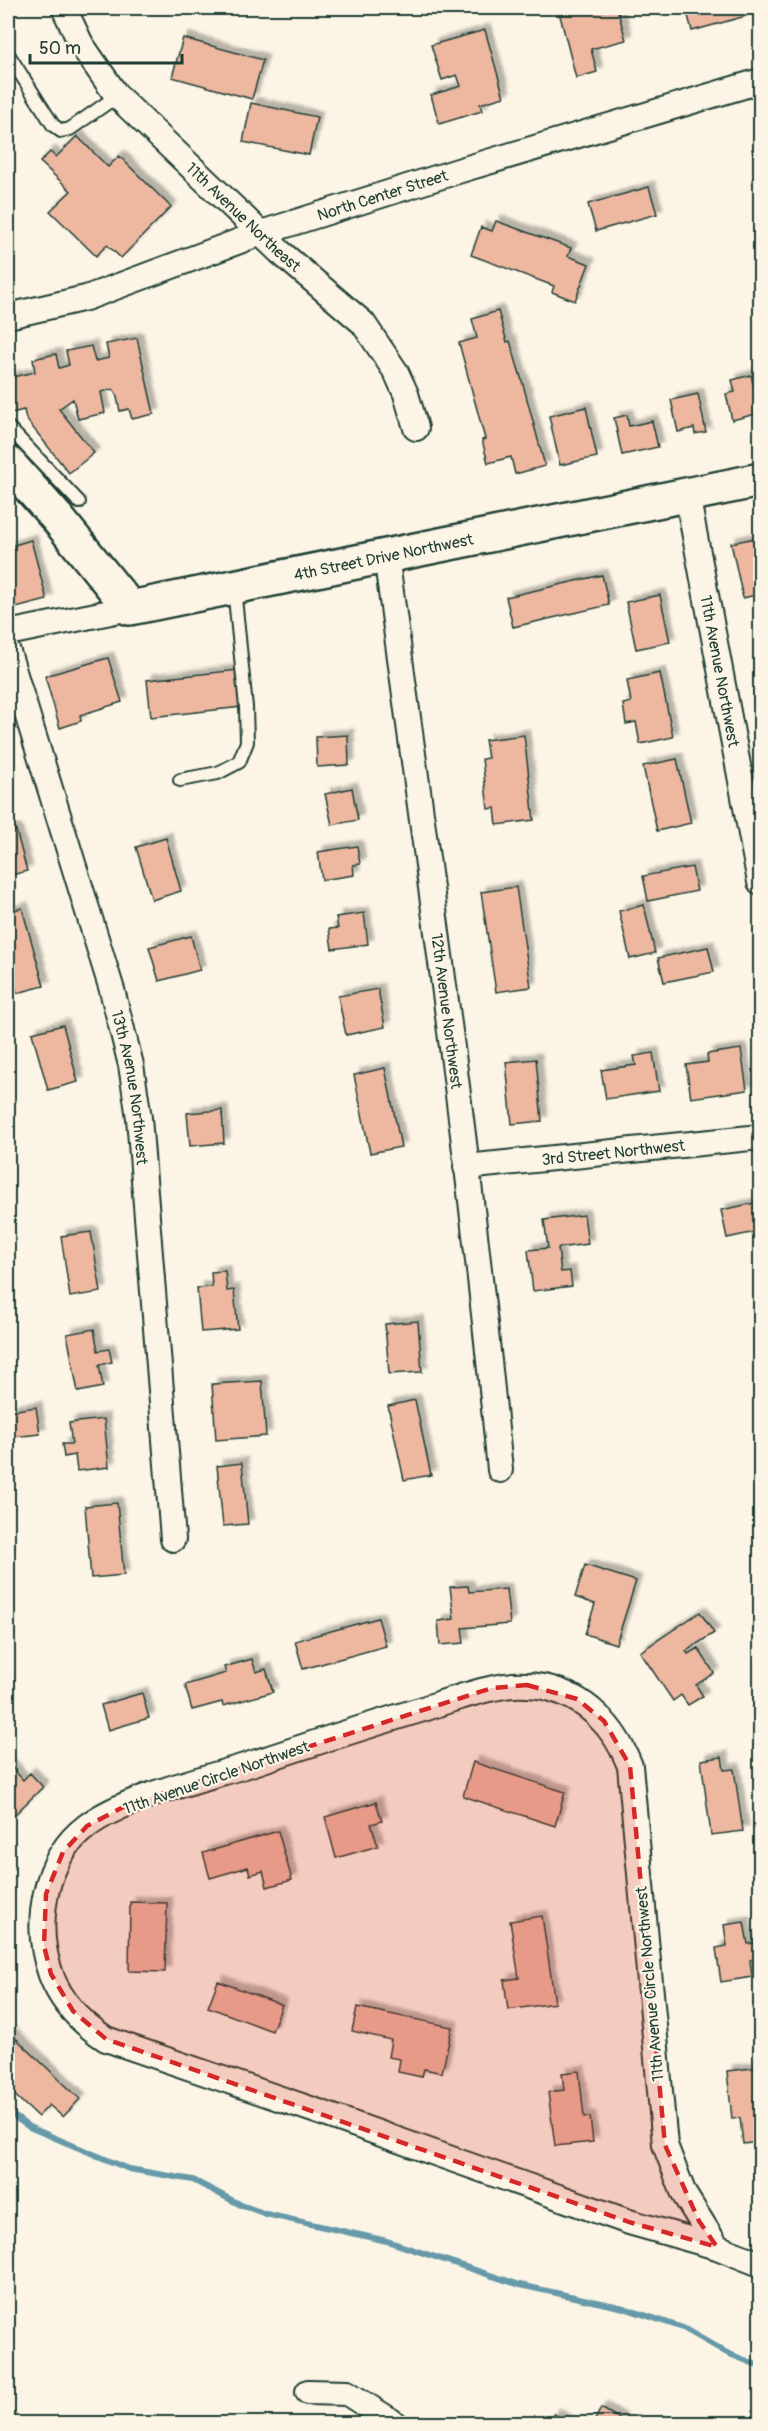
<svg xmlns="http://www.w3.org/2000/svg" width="768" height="2431" font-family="Pangolin,sans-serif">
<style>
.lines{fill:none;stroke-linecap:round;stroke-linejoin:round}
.stream{stroke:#6699a9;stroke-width:6}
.building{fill:#edb7a0;stroke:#1f3d34;stroke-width:1.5;filter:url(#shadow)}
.lane-casing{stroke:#1f3d34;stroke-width:16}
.street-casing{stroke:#1f3d34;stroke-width:28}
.secondary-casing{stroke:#1f3d34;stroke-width:38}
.lane{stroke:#fcf5e5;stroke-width:12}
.street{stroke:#fcf5e5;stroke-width:24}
.secondary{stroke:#fcf5e5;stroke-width:33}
.marked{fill:#d62828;fill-opacity:0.2;stroke:#d62828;stroke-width:4.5;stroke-dasharray:12 8;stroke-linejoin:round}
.labels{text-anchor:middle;stroke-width:4.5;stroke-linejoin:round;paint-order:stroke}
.street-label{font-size:16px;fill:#1f3d34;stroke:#fcf5e5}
</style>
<defs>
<filter id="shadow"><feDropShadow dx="5.5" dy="-5.5" stdDeviation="1.5" flood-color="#0004"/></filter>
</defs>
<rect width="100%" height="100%" fill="#fcf5e5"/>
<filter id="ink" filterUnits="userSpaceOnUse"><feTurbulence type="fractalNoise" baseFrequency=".0167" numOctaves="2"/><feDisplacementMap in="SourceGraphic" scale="12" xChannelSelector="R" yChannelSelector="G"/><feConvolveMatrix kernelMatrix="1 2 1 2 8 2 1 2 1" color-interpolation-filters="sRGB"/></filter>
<g filter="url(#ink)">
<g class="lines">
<path class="stream" d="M8,2112L29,2127L129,2169L193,2180L241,2205L266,2214L387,2241L520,2285L624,2308L683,2328L727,2353L760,2366"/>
</g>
<path class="building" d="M558,8H588L590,13L617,8L626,40L591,49L597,72L576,78Z
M686,8H760L745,12L746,16L692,31Z
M485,30L504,97L480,104L482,111L439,124L431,95L461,86L457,75L442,80L431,45Z
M183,38L263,60L252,99L172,77Z
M251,103L317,117L309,155L243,142Z
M77,136L108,167L119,156L171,207L121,258L107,245L96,256L50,211L71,191L40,162L50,152L56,157Z
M760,147V180L752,149Z
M649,187L657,214L596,231L588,204Z
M496,221L571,248L568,256L589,264L575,301L552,292L554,286L471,255L481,227L492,231Z
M498,311L507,342L510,341L523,384L545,466L515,474L511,457L488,463L482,440L485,439L459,343L477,338L472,319Z
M137,338L154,414L132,419L129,409L120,411L116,393L113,389L101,392L105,413L78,419L73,399L59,409L94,453L69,473L26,419L24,410L11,413L8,397V378L35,372L33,359L56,354L59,368L69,365L66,351L91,346L95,361L109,358L106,344Z
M751,375L760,413L732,420L726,394L735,392L732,380Z
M698,394L706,432L695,434L694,428L678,432L671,400Z
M586,407L597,457L560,465L549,416Z
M627,415L629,426L652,421L658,447L622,455L614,418Z
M760,537V594L743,598L731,543Z
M31,540L47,600L8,610V547Z
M602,575L609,605L513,627L506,597Z
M660,595L670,642L636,649L626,602Z
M108,658L122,702L80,715L81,721L60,728L45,676Z
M238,670L242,707L151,717L147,680Z
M660,673L673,737L640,744L636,722L626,724L623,704L631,702L627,680Z
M348,735L349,765L317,767L316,737Z
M524,735L534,820L497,825L495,808L488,809L482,759L488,758L485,740Z
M677,759L691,823L657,831L643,766Z
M352,788L358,820L332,825L325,794Z
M16,830L27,871L8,876V832Z
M166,838L181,891L152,900L136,847Z
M357,846L360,864L353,865L354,875L322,880L318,852Z
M692,867L697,891L648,901L643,876Z
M516,887L531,987L496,992L481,892Z
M644,905L655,953L630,959L619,911Z
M22,908L44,986L17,993L8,962V912Z
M364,913L368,944L332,949L329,929L338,928L336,917Z
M191,936L200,970L159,981L149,947Z
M708,947L714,972L664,982L658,958Z
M378,989L385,1027L346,1035L338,996Z
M63,1025L78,1082L48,1090L32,1033Z
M741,1049L747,1090L691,1098L686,1065L708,1062L707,1054Z
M653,1053L659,1091L606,1099L601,1070L636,1065L634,1056Z
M536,1059L542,1121L512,1124L506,1062Z
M385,1068L401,1147L370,1153L354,1075Z
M222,1110L224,1143L190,1146L187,1113Z
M760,1202V1231L727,1238L721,1210Z
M584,1215L588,1244L558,1248L561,1272L570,1271L572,1286L533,1291L528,1250L548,1248L544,1220Z
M91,1232L101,1292L70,1297L61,1236Z
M225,1271L227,1291L234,1290L238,1329L201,1332L197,1288L212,1287L211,1272Z
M418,1321L422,1372L389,1374L385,1324Z
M94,1329L98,1351L109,1349L112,1362L99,1365L103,1387L78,1392L67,1334Z
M262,1381L266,1436L216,1440L212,1384Z
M415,1400L431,1475L404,1480L388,1406Z
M36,1407L40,1434L13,1437L10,1411Z
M104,1419L109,1467L77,1471L75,1455L64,1457L62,1444H72L69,1423Z
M242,1463L248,1524L223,1526L217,1466Z
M117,1503L124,1575L91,1578L85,1506Z
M585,1565L636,1581L616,1644L585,1634L595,1604L575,1597Z
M468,1586L469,1592L506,1589L510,1624L462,1628L464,1643L440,1645L438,1621L454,1619L450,1587Z
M700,1612L714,1633L686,1651L688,1654L698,1648L714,1673L696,1685L703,1696L688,1705L681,1695L673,1701L640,1652Z
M378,1618L386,1646L303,1669L295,1641Z
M252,1659L256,1672L266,1669L273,1692L223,1706L222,1702L192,1710L185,1685L226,1673L224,1667Z
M142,1693L149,1718L108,1730L101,1705Z
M722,1757L724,1770L734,1769L743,1831L711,1835L701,1760Z
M473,1762L565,1792L555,1826L463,1796Z
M8,1763L23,1780L30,1773L43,1787L8,1821Z
M376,1802L382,1821L371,1824L378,1846L336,1858L325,1817Z
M278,1831L292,1880L267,1887L263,1871L250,1875L248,1867L210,1878L203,1853Z
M130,1902L167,1903L165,1972L129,1971Z
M542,1916L555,2003L508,2010L504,1980L519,1978L510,1921Z
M744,1922L748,1944L760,1942V1958L750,1960L752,1977L721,1982L716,1948L727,1946L724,1925Z
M218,1981L282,2005L272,2031L208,2007Z
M357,2007L452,2027L442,2073L424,2069L422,2077L398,2072L400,2059L388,2057L391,2040L352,2031Z
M8,2031L80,2099L63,2117L49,2105L38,2117L8,2089Z
M760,2067V2114L758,2115L760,2142L743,2144L740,2118L732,2119L727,2071Z
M579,2071L584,2117H590L593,2142L555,2146L548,2092L564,2090L562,2073Z
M601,2408L622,2420L620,2424H593Z
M554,2414L571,2424H549Z"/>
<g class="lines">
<defs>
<path id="lane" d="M8,54L53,125L61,131L70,129L117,96
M8,427L79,502
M180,780L218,773L239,762L247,742L246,707L234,588"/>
<g id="street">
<path id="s1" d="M64,8L81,44L117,96L280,252L363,323L396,372L406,394L416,428"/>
<path id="s2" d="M8,316L86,298L261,233L461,170L760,81"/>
<path id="s3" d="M687,494L760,882"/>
<path id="s4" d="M386,555C427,860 471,1164 500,1470"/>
<path d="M8,633L130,608"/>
<path id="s5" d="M8,652L112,990L131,1065L139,1118L173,1539"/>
<path id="s6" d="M466,1167L760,1137"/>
<path d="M717,2247L684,2194L665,2145L630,1766C615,1727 586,1696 544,1687C527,1684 510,1684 494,1688C469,1693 445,1702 420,1710C363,1727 305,1746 248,1765C203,1779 123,1798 87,1826C43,1859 33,1925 51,1975C61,2002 83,2024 106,2039L322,2113L629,2222L717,2247L760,2264"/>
<path d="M308,2392L347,2393L396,2424"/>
</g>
<g id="secondary">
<path id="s7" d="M8,463L58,519L130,608L760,480"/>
</g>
</defs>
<use href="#lane" class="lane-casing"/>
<use href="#street" class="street-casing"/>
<use href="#secondary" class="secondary-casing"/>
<use href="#lane" class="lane"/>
<use href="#street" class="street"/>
<use href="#secondary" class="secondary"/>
</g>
</g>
<path class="marked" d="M527,1685L577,1699L604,1721L630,1766L665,2145L699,2221L717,2247L629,2222L106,2039L73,2011L51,1974L44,1946L46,1894L63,1852L87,1826L129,1804L492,1688Z"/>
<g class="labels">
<g class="street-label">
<text dy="6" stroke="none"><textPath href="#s2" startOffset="394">North Center Street</textPath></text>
<text dy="6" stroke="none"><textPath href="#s1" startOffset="278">11th Avenue Northeast</textPath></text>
<text dy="6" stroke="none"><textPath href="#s7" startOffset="448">4th Street Drive Northwest</textPath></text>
<text dy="6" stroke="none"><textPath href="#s3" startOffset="180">11th Avenue Northwest</textPath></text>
<text dy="6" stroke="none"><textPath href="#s4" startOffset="460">12th Avenue Northwest</textPath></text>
<text dy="6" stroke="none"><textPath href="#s5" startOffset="453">13th Avenue Northwest</textPath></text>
<text dy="6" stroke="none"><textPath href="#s6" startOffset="148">3rd Street Northwest</textPath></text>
<text transform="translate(216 1777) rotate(-19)" y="6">11th Avenue Circle Northwest</text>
<text transform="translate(649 1984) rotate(-95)" y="6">11th Avenue Circle Northwest</text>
</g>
</g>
<rect width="768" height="2431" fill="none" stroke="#fcf5e5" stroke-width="30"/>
<rect x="15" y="15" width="738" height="2401" fill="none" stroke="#1f3d34" stroke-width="2" filter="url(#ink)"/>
<path d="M30 54v9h152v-9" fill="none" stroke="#1f3d34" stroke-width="3"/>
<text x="39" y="54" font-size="18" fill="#1f3d34" stroke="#fcf5e5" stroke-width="4.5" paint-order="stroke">50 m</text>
</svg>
